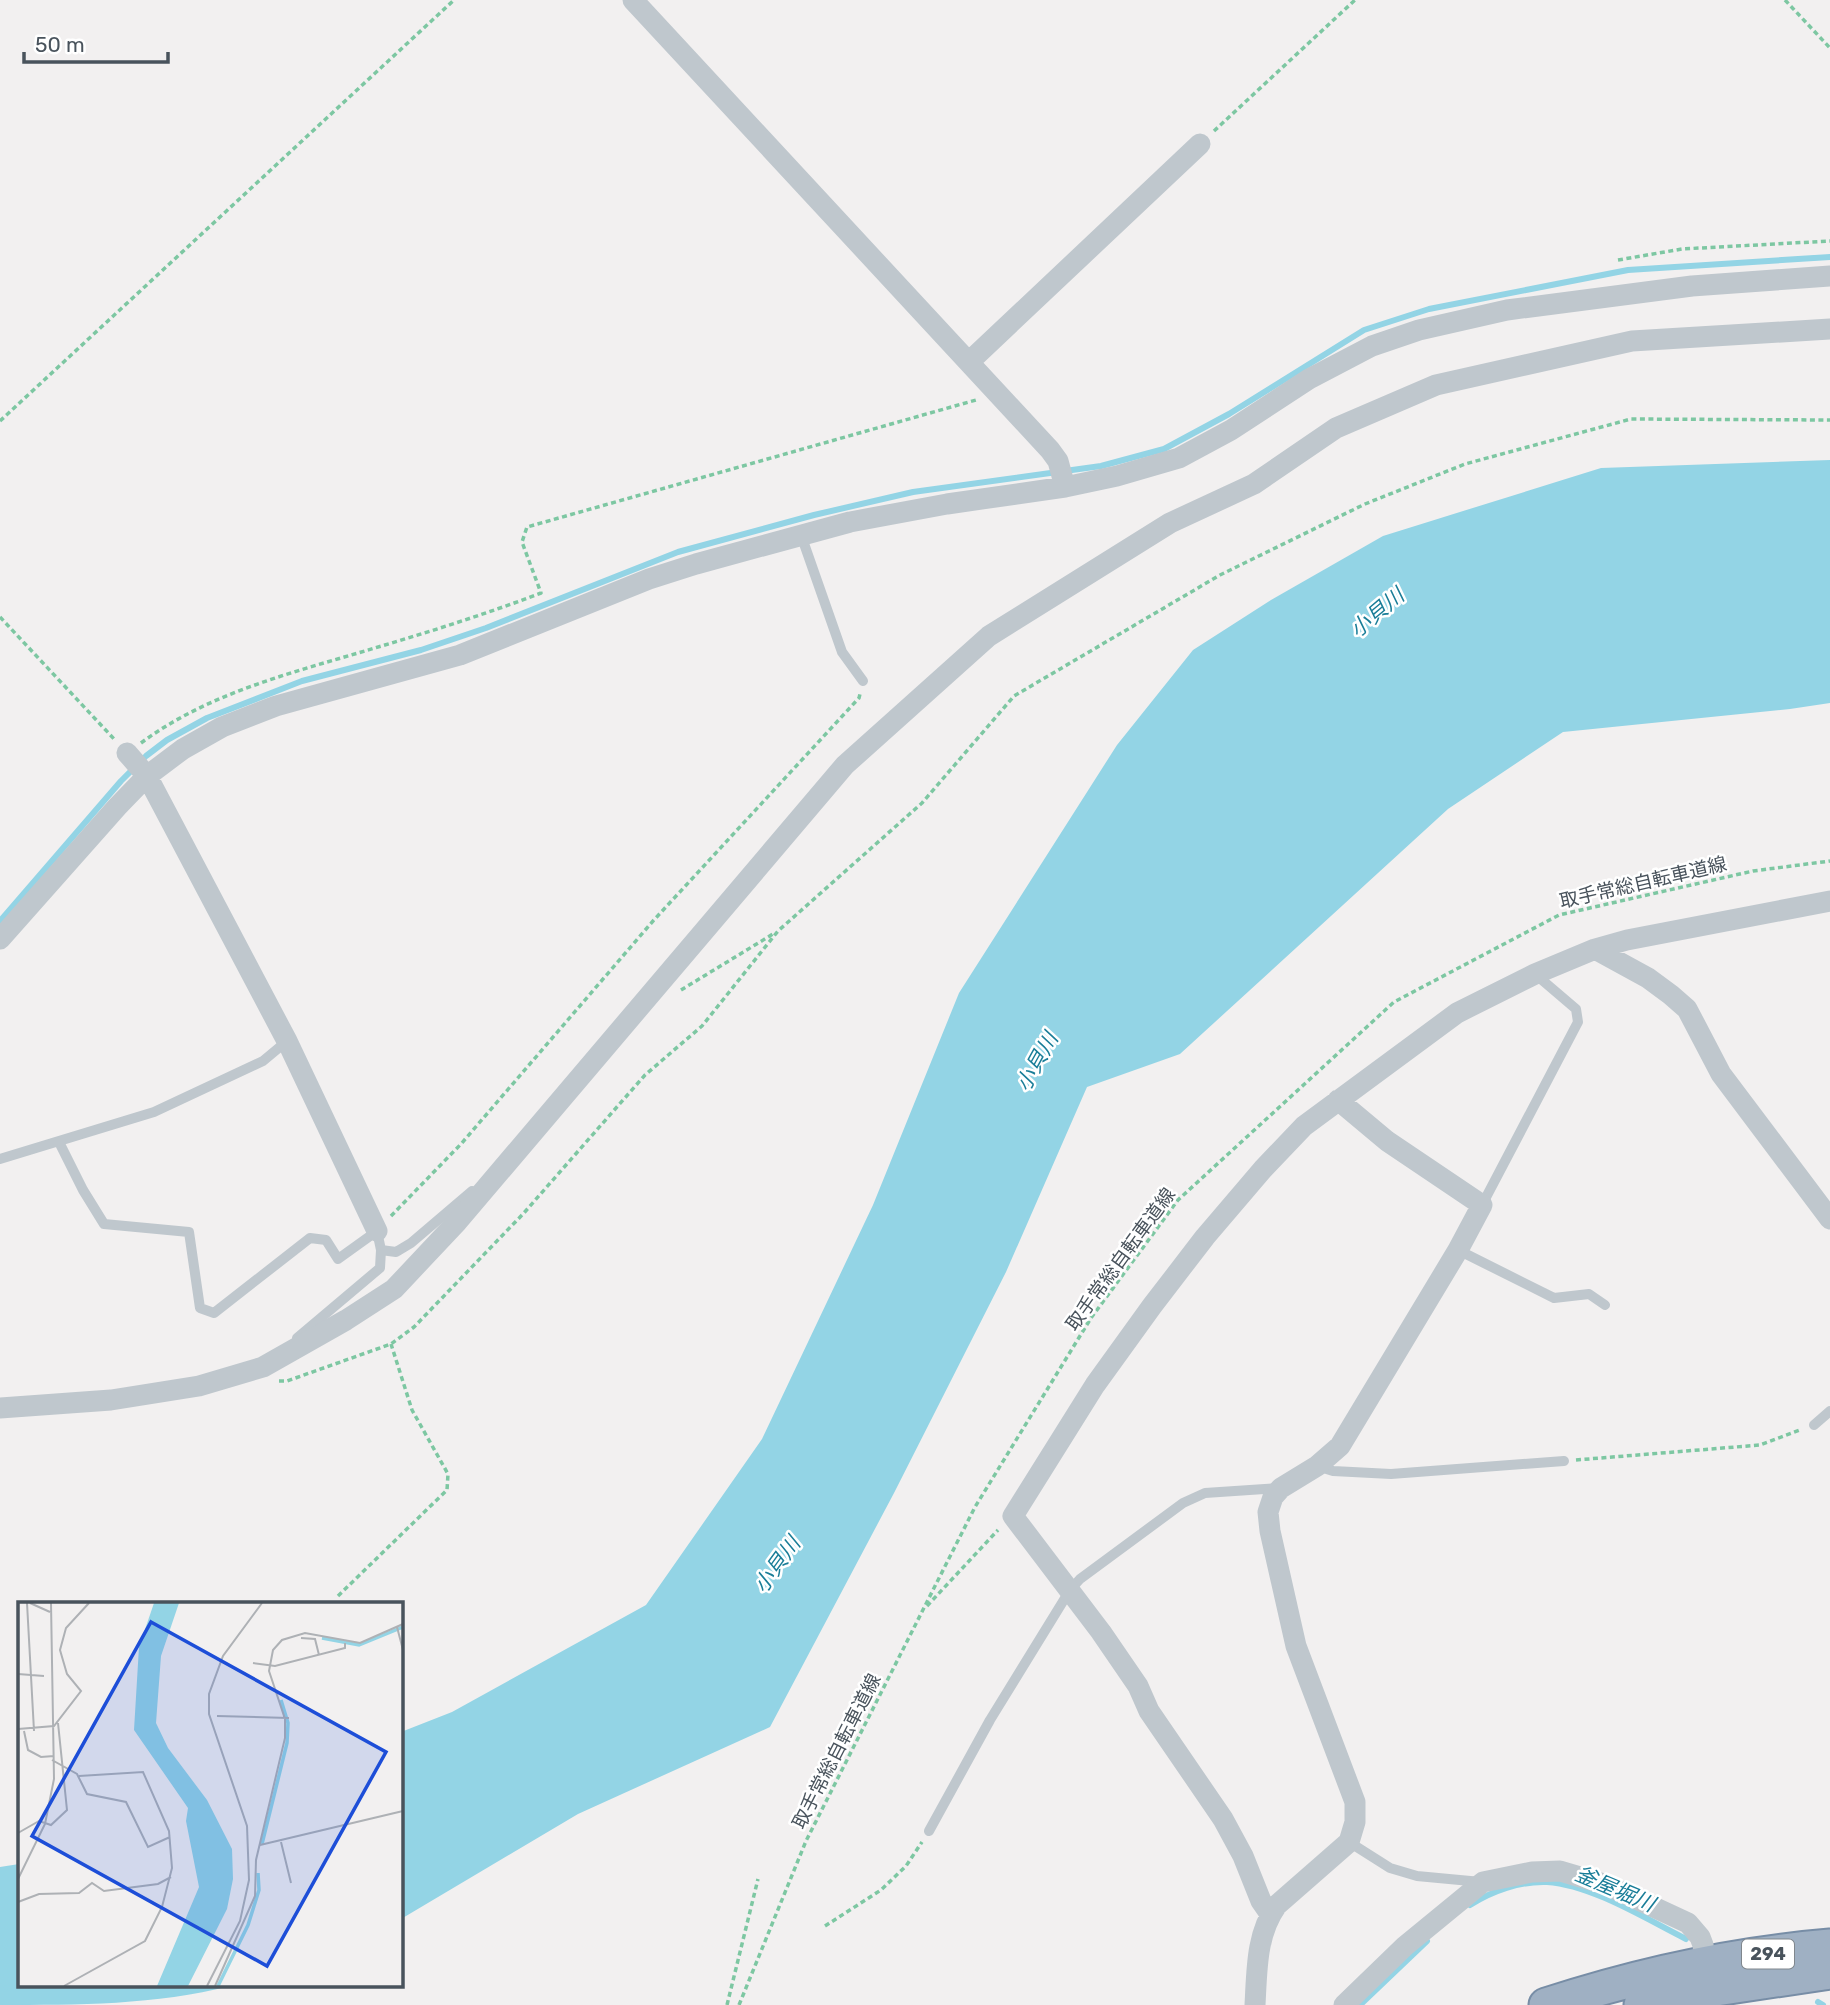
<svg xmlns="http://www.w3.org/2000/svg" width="1830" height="2005" font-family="Rubik,'Noto Sans JP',sans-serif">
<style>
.water{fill:#93d4e5}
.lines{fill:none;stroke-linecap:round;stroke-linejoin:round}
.stream{stroke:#93d4e5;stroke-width:6}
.trunk-casing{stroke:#778da6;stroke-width:37}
.path{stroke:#7dc7a2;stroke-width:3.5;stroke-dasharray:5 3.5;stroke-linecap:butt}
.service{stroke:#bfc7cd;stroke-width:10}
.minor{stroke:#bfc7cd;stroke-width:21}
.trunk{stroke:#9fb0c3;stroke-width:33}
.labels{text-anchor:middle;stroke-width:5;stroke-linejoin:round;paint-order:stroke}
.shield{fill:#fff;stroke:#80878d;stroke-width:2}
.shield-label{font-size:18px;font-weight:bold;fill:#49535c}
.street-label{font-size:19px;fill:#49535c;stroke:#fff}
.water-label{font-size:21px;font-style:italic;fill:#197d98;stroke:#fff}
.inset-river{fill:none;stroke:#93d4e5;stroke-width:3.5}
.inset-road{fill:none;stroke:#aeb1b5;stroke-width:2}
.view{fill:#1d4ed8;fill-opacity:0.15;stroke:#1d4ed8;stroke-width:3.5}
.inset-edge{fill:none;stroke:#49535c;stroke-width:3.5}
</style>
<rect width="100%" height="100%" fill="#f2f0f0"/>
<path class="water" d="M1830,460V703L1790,709L1563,732L1448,809L1180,1054L1087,1087L1006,1272L894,1493L770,1727L578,1814L401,1919V1732L452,1712L646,1605L762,1439L873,1205L959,993L1117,745L1193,650L1271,600L1383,536L1601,468Z
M19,1864V1986H230C157,2005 77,2005 0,2005V1867Z"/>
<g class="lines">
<path class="stream" d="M0,921L121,781L146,756L167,740L207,718L302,681L421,650L486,628L678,552L814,515L913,492L1101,466L1164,449L1229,414L1364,330L1429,309L1628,270L1830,257
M1470,1905C1492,1891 1520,1881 1547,1882C1592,1885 1646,1919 1686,1939
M1818,2002L1823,2005
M1360,2005L1427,1941"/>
<defs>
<path id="trunk" d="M1546,2005C1638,1975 1733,1954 1830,1946
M1641,2005L1702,1991L1830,1972"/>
</defs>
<use href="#trunk" class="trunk-casing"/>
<path class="path" d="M1785,0L1830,48
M1214,131L1355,0
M1618,260L1682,249L1830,241
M0,421L454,0
M0,617L115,740
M141,743C204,696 283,675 358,653C419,635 481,616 541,593L522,542L527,527L976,400
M681,990L773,934
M391,1216L461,1144L653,921L859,698L860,694
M279,1381H287L391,1344L414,1327L523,1214L645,1075L702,1026L778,931L922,803L1014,696L1220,575L1365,504L1465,464L1631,419L1830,420
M1576,1460L1760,1445L1800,1430
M338,1596L447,1490L448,1474L412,1410L391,1344
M927,1606L998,1530
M825,1926L881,1890L906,1866L922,1842
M727,2005L758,1879
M739,2005L806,1841L975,1507L1091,1318L1178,1200L1394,1002L1559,915L1753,871L1830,861"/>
<path class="service" d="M801,535L842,652L863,681
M59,1142L83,1190L104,1224L189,1232L200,1308L214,1313L310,1238L326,1240L338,1259L377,1231L381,1250
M0,1159L154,1112L263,1061L287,1041
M1482,1205L1578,1022L1576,1009L1535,974
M1458,1250L1554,1298L1589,1294L1605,1305
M297,1338L380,1268L381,1250L396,1252L411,1243L472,1191
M1814,1425L1830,1411
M1317,1466L1333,1471L1391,1474L1564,1461
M929,1831L990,1720L1070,1590L1080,1579L1183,1503L1205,1493L1280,1488
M1349,1842L1390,1868L1417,1876L1481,1882"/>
<path class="minor" d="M633,0L1050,450L1058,461L1065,487
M969,362L1200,144
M127,753L147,776L287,1041L377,1231
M0,939L117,807L147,776L183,749L222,727L276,706L460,655L649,579L696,564L850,522L947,504L1065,487L1117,476L1179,458L1231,430L1309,379L1372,346L1419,330L1507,310L1692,286L1830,276
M1595,949L1648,978L1671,995L1687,1009L1721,1074L1830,1219
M0,1408L111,1400L199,1386L263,1367L346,1320L394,1289L457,1222L845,765L989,636L1170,523L1254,484L1336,428L1436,385L1632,341L1830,329
M1270,1914L1261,1901L1243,1856L1223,1819L1149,1711L1138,1686L1101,1632L1013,1516L1095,1385L1152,1306L1205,1237L1263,1169L1304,1126L1457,1013L1535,974L1595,949L1627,940L1830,901
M1255,2005C1257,1970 1256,1934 1277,1905L1349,1842L1355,1822V1802L1296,1646L1270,1531L1268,1512L1273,1497L1281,1488L1317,1466L1340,1446L1458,1250L1482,1205L1387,1141L1338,1100
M1344,2005L1405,1946L1483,1882L1532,1872L1560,1871L1604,1884L1688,1923L1700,1937L1703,1945L1705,1962L1704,1975"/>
<use href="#trunk" class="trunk"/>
</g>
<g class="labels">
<rect class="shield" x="1742" y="1939.5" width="52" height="29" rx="5"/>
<g class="shield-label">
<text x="1768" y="1960">294</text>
</g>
<g class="street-label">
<text transform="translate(1643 882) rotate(-13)" y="7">取手常総自転車道線</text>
<text transform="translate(1120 1259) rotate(-54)" y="7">取手常総自転車道線</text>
<text transform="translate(836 1751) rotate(-63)" y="7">取手常総自転車道線</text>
</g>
<g class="water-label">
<text transform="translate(1377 613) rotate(-40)" y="7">小貝川</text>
<text transform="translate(1037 1062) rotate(-61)" y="7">小貝川</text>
<text transform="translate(777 1565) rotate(-54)" y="7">小貝川</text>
<text transform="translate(1615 1889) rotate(23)" y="7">釜屋堀川</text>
</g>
</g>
<g transform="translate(18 1602)">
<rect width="385" height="385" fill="#f2f0f0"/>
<path d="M136,1H161L143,54L138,121L150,146L189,198L214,247L215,277L209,307L170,384H139L181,285L168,219L170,206L116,128L121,45Z" fill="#93d4e5"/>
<path class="inset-river" d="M304,36L341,43L385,25M244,242L269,141L270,121L263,98M200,384L230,323L241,288L240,271"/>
<path class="inset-road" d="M9,1L16,129M12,1L32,10M379,25L385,48M283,36L297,37L301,53M235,61L257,64L327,46V41M0,72L26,74M199,114L271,116M0,127L36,124L63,89L49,72L42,48L48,26L71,1M6,129L10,148L23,155L36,154M34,158L59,172L69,192L108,200L130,245L152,235M0,231L21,219L33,223L49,208L40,121M263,240L273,281M242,243L385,209M0,277L27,222L36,177L33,1M0,300L21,292L61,291L74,281L86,289L140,282L153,275M46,384L127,339L144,305L154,266L151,229L125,170L61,174M189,384L222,319L231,278L229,224L191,112V92L205,54L244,1M197,384L237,294L238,258L267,136V117L251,69L255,48L264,38L287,31L342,41L385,22"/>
<path class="view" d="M133,20L368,150L249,364L14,234Z"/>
<rect width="385" height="385" class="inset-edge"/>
</g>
<path d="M24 52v10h144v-10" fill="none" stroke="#49535c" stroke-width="3.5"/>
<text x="35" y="52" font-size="21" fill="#49535c" stroke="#ffffff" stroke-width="5" paint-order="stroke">50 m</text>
</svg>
